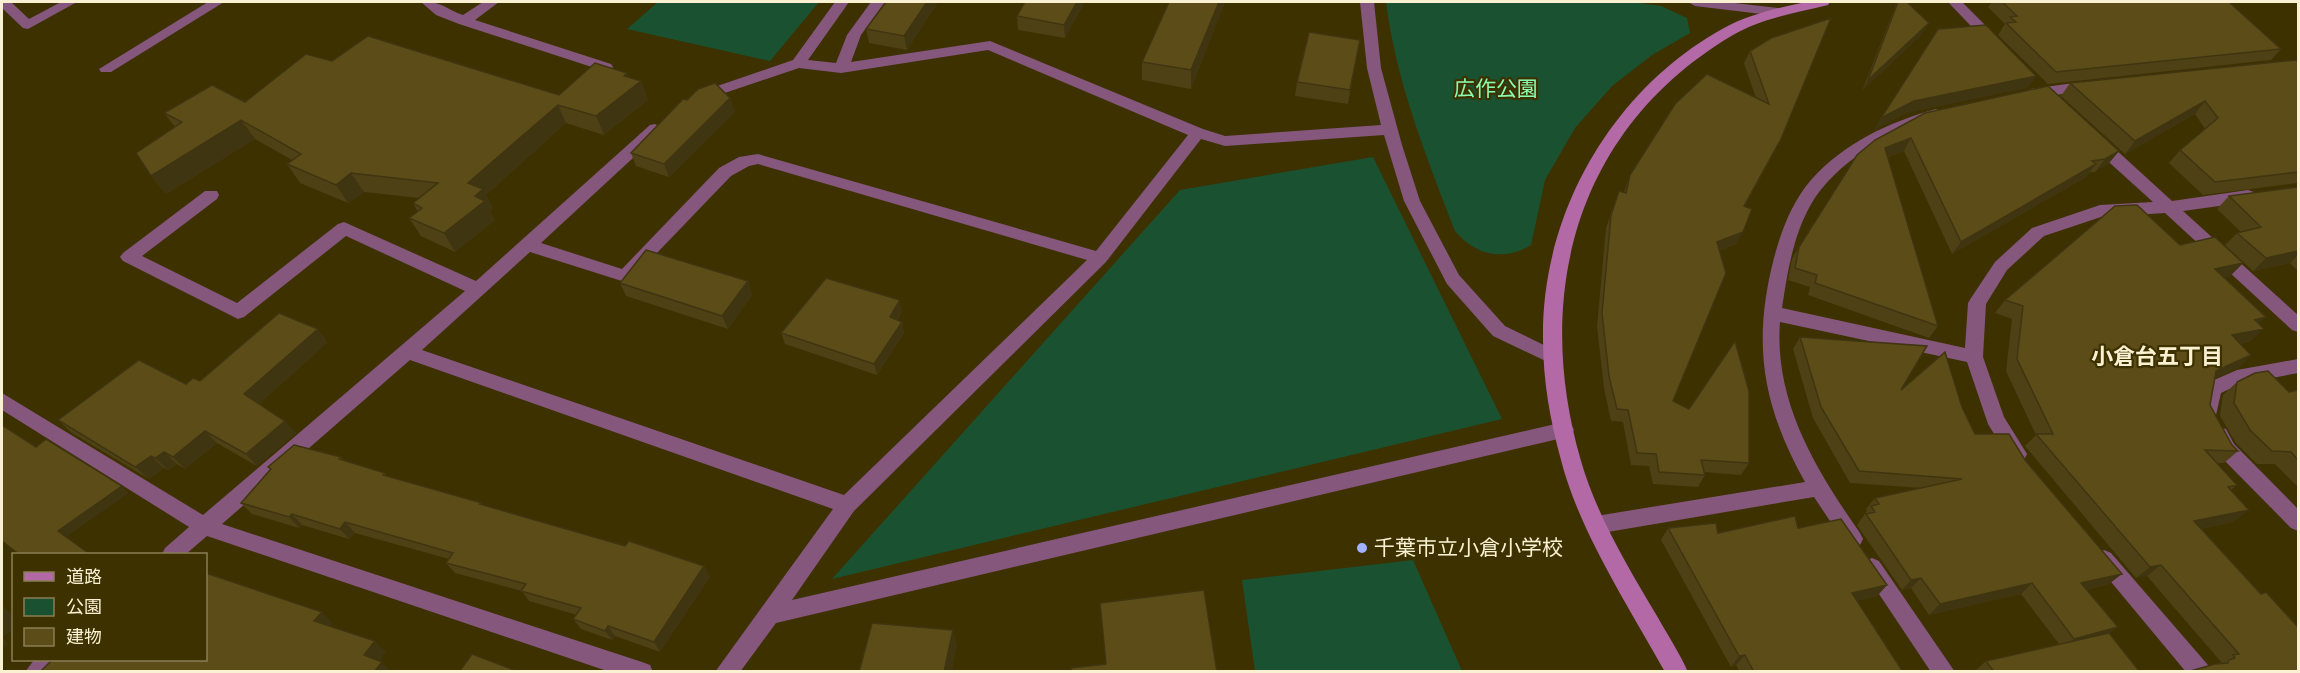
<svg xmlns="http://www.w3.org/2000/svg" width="2300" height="673" font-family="'Public Sans','Noto Sans JP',sans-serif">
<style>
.green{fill:#1a5231}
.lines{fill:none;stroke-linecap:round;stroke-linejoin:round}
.street{fill:#85577c;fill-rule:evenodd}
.secondary{fill:#b369a6;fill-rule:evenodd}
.wall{fill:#4e4115}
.shaded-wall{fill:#403511}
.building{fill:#5b4c18;stroke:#403511;stroke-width:1.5}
.poi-dot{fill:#a1b3fd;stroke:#3d3100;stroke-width:2}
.labels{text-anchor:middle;stroke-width:4.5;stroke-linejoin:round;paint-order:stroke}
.park-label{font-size:21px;fill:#89fdb1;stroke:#3d3100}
.poi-label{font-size:21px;fill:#faf1d3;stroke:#3d3100;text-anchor:start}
.neighbourhood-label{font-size:22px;font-weight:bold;fill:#faf1d3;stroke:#3d3100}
</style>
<rect width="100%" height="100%" fill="#3d3100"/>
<path class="green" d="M658,2H819L770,61L627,29Z
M1386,2H1634L1661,6L1687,18L1690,33L1652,55L1612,86L1575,128L1545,180L1531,245C1503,262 1475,255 1455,231C1426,156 1396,81 1386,2Z
M1373,157L1502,419L832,579L1180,190Z
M1413,560L1462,671H1255L1242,580Z"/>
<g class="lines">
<path class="street" d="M2,2H11L29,19L61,2H77L28,29L23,28L2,8Z
M208,2H224L111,72H101L99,69Z
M421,2C439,0 446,9 463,15L483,2H499L475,20L611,64L613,67L611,70H601L459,24L436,15Z
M835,2H849L808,60L836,63L847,35L871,2H885L861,35L851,62L990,41L1203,129L1225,136L1381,125L1367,68L1360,2H1374L1381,68L1402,145L1420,201L1459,275L1505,326L1558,352L1561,357L1558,362L1552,364L1493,336L1447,284L1404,201L1384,135L1225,146L1201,139L1106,262L854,511L792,600L1564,422L1571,424L1574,430L1571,436L776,623L740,672H715L833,509L410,360L222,524L642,662L650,665L653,672H610L207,536L186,554H162L165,548L189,527L2,410V393L203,515L465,291L346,236L244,317L238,319L123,261L120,257L123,253L205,191H217L219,195L217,199L142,256L237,303L338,224L344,222L476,281L650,125L655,124L663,129L660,133L541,243L622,269L719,168L739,157L758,154L1096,251L1188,135L988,50L841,73L799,68L704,100H694L691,97L694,94L793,60ZM758,164L1087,260L844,495L422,350L530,252L625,282L631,280L731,176L749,166Z
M1688,2H1726L1778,8L1785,12L1778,16L1695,6Z
M1948,2H1962L1999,39L2001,42L1999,45H1989Z
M2089,81L2096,86L2094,89L2030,99L2022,94L2030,89Z
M1936,109L1944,114L1941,118C1892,131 1836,160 1810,206C1793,237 1787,274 1782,308L1965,348L1968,303L1971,298L1995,262L2032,228L2100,205L2153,202L2090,145L2088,141L2090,137H2102L2172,201L2248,190L2254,192L2256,196L2254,200L2248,202L2183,211L2298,315V332L2292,330L2165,213L2101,217L2044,236L2007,270L1986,304L1983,357L2004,417L2027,454L2024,460L2017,462L2010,460L1988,424L1967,362L1780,322C1774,402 1816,470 1860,533L1863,539L1860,545L1853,548L1846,545L1814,497L1596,534L1589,531L1586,525L1589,519L1596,516L1805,482C1762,405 1752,343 1774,258C1781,231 1792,202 1811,180C1844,143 1889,122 1936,109Z
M2298,359V373L2240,384L2221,393L2216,415L2209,418L2202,415L2200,410L2205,384L2237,370Z
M2219,427L2226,429L2234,444L2298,509V531L2291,528L2220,456L2209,435L2212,429Z
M2104,550L2111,553L2208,665L2211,672H2186L2097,565L2094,559L2097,553Z
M1872,558L1879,561L1955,672H1931L1865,573L1862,567L1865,561Z
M34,660H61L53,672H25Z"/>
<path class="secondary" d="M1806,2H1830L1828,5C1796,13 1762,18 1733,35C1577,127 1532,293 1581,461C1597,516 1628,567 1657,616C1667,634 1679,652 1688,672H1665C1629,607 1579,531 1561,460C1550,420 1543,380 1543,339C1541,212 1614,88 1724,28C1750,14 1778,8 1806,2Z"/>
</g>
<path class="wall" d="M886,2H938L907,50L869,43L866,29Z
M1085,2L1065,38L1018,30L1017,16Z
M1225,2L1191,89L1142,80V62Z
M1897,2H1907L1922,34L1862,91Z
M1992,2H2229L2281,49L2271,60L2048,84L1998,35L2005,24L1988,7Z
M1771,38L1775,151L1745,206L1736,244L1720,251L1673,401L1749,463L1741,475L1704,472L1705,475L1698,487L1653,484L1649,466L1631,465L1623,422L1611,421L1604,388L1597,326L1606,228L1619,191L1624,192L1630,175L1756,98L1744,63L1750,51Z
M1360,40L1348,104L1295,96L1297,82Z
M332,61L559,95L627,73L629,78L641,81L648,100L604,135L566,123L486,195L493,208L490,211L495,220L455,252L421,236L409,218L418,212L413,203L419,198L364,192L348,203L300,183L287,164L292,160L255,139L166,194L151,176L175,127L164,113L245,102Z
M2298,62V183L2203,195L2169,163L2180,150L2205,129L2195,114L2125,154L2061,96L2070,83Z
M730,98L735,112L669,177L636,166L631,153Z
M1925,113L2119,151L2109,163L2095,172H2090L2086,177L1952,254L1904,151L1888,157L1938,326L1929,338L1808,295L1810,287L1788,280L1792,259L1799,247Z
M2298,187V271L2290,263L2253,271L2225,245L2237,233L2241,232L2217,209L2229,196Z
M2180,245L2243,263L2230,276L2224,277L2259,324L2251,341L2240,344L2251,355L2238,368L2215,378L2210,405L2232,445L2238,451L2224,463H2217L2237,485L2231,490L2234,522L2201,529L2261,594L2298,672L2222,663L2147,576L2136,578L2025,446L2036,435L2006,371L2012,319L1995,313L2005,300Z
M748,281L752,295L728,329L626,296L620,283Z
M902,311L897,321L902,322L904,333L877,375L785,344L781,333Z
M1800,337L1901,390L1962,407L1975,434L2025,460L2109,584L2086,590L2109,633L2140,672H1974L1986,661L2059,644L2021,594L1929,615L1911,588L1902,590L1857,525L1867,511L1866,509L1875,498L1921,488L1850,483L1813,418L1793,349Z
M328,342L259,404L296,433L257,466L217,443L185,469L177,464L168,470L164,468L149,479L72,433L58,420L186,384L200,381Z
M2237,382L2289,392L2298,390V484L2296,485L2275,464H2257L2236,443L2220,416L2223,395Z
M341,457L344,461L385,473L387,477L625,546L704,566L710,577L660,652L615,636L612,640L581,629L573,619L577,615L529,601L522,591L455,573L446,563L449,559L355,533L349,539L302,525L299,528L252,514L241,503L270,469L268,467Z
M1668,528L1718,533L1798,528L1887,585L1877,596L1856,601L1903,672H1740L1736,665L1731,667L1661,540Z"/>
<path class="shaded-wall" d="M927,2H938L907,50L904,36Z
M1077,2H1085L1065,38L1064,25Z
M1219,2H1225L1191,89V70Z
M1929,23L1922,34L1862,91L1868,80Z
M1360,40L1358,53L1348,104L1350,90Z
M627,73L633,88L641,81L648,100L604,135L596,116Z
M2036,76L2028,88L1907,113L1874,130L1881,118L1914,101Z
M730,98L735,112L669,177L664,164Z
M2205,101L2195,114L2125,154L2135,141Z
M558,105L566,123L486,195L493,208L490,211L495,220L455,252L444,233L468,183Z
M241,120L255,139L166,194L151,176Z
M1911,138L1904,151L1878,160L1885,148Z
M2119,151L2109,163L2095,172L2105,159Z
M2096,164L2086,177L1952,254L1961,242Z
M351,173L364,192L348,203L336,185Z
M1743,232L1736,244L1711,255L1717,242Z
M2298,251V255L2290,263L2253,271L2266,258Z
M2243,263L2230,276L2203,282L2215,269Z
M748,281L752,295L728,329L722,316Z
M900,300L902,311L892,328L890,317Z
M2266,317L2253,330L2255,320Z
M902,322L904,333L877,375L874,364Z
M318,329L328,342L256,407L244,394Z
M2264,329L2251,341L2219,348L2232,335Z
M2251,355L2238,368L2203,384L2216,371Z
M285,421L296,433L257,466L246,454Z
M205,431L217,443L185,469L173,457Z
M164,452L177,464L168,470L155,458Z
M151,456L164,468L149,479L135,467Z
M122,486L129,493L66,537L58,531Z
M2249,510L2234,522L2180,533L2194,521Z
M292,514L302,525L299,528L289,517Z
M345,522L355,533L349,539L340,529Z
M2161,565L2147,576L2136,578L2150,567Z
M704,566L710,577L660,652L654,642Z
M2122,574L2109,584L2069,594L2081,583Z
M1921,578L1911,588L1902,590L1911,580Z
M2032,583L2021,594L1929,615L1940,604Z
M1887,585L1877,596L1842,604L1852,593Z
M2,605L14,617V629L3,637L8,644L2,649Z
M322,612L333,623L326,632L314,621Z
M608,626L615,636L612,640L605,631Z
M2118,627L2105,637L2062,649L2074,639Z
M953,630L957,645L952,672H944Z
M375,641L386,652L376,666L364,655Z
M1745,655L1736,665L1731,667L1739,656Z
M382,662L392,672H374Z"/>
<path class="building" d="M886,2H927L904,36L866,29Z
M1025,2H1077L1064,25L1017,16Z
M1169,2H1219L1191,70L1142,62Z
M1898,2H1907L1929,23L1868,80Z
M2002,2H2229L2281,49L2056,72L2006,23L2016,22L2010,17L2017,16Z
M1831,18L1781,139L1744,206L1752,209L1743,232L1717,242L1726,273L1673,401L1689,409L1735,341L1749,391V463L1701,460L1705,475L1659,472L1656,454L1637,453L1628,410L1617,409L1609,376L1602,313L1611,215L1619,191L1626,193L1630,175L1675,104L1707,74L1769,104L1750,51L1771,38Z
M1986,25L2036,76L1914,101L1881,118L1938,29Z
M1309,32L1360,40L1350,90L1297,82Z
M368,36L559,95L595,63L627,73L624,76L641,81L596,116L558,105L468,183L483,189L475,196L485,201L444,233L409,218L422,208L413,203L438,183L351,173L336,185L287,164L301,154L241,120L151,176L136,153L182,122L164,113L212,85L245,102L306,54L332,61Z
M2296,60L2298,62V172L2215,182L2180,150L2218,118L2205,101L2135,141L2070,83Z
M715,83L730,98L664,164L631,153L683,99L687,100L698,89Z
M2048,86L2119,151L2105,159L2092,161L2096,164L1961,242L1911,138L1885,148L1938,326L1815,283L1817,275L1795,268L1799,247L1857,155L1875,140L1925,113Z
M2298,187V251L2266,258L2237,233L2261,227L2229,196Z
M2137,205L2180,245L2215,237L2243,263L2215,269L2266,317L2255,320L2264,329L2232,335L2251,355L2216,371L2210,405L2232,445L2238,451L2205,450L2237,485L2228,487L2249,510L2194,521L2261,594L2266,592L2298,627V672H2187L2215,664L2228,663L2229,660L2235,658L2233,655L2239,654L2161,565L2150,567L2036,434H2053L2017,359L2023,306L2005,300L2115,206Z
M646,250L748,281L722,316L620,283Z
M826,278L900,300L890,317L902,322L874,364L781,333Z
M279,313L318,329L244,394L285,421L246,454L205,431L173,457L164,452L155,458L151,456L135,467L58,420L139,360L186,384L193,378L200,381Z
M1800,337L1927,346L1901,390L1945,352L1962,407L1975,434H2009L2025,460L2122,574L2081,583L2118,627L2074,639L2032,583L1940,604L1921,578L1911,580L1866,514L1875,512L1871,506L1879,504L1875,498L1962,479L1859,471L1821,407Z
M2268,371L2289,392L2298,390V460L2291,452L2272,451L2250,430L2234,403L2237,382L2255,373Z
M2,425L36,447L46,439L122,486L58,531L91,555H20L2,541Z
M294,445L341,457L339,459L385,473L383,475L482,503L480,504L625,546L629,541L704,566L654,642L608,626L605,631L573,619L581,608L521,591L526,584L446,563L453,553L345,522L340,529L292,514L289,517L241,503L271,469L268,467Z
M1795,516L1798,528L1841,519L1887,585L1852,593L1903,672H1754L1745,655L1739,656L1668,528L1716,523L1718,533Z
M206,573L322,612L314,621L375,641L364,655L382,662L374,672H40L52,660H206Z
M1204,590L1217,672H1072L1071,668L1106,664L1100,603Z
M872,623L953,630L944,672H859Z
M2109,633L2140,672H1994L1986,661Z
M472,654L519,672H459Z"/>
<circle class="poi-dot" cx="1362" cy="548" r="6"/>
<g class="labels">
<g class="park-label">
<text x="1496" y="96">広作公園</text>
</g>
<g class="poi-label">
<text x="1374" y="555">千葉市立小倉小学校</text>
</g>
<g class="neighbourhood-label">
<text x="2157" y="364">小倉台五丁目</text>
</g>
</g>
<rect width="2300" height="673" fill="none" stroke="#faf1d3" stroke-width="6"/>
<rect x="12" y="553" width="195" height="108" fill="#3d3100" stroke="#897e54" stroke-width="1.5"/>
<rect x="24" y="572" width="30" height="9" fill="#b369a6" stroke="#897e54" stroke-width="1.5"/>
<text x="66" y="583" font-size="18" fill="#faf1d3">道路</text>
<rect x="24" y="598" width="30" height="18" fill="#1a5231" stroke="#897e54" stroke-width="1.5"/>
<text x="66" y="613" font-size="18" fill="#faf1d3">公園</text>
<rect x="24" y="628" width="30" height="18" fill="#5b4c18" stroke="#897e54" stroke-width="1.5"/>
<text x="66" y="643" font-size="18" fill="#faf1d3">建物</text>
</svg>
